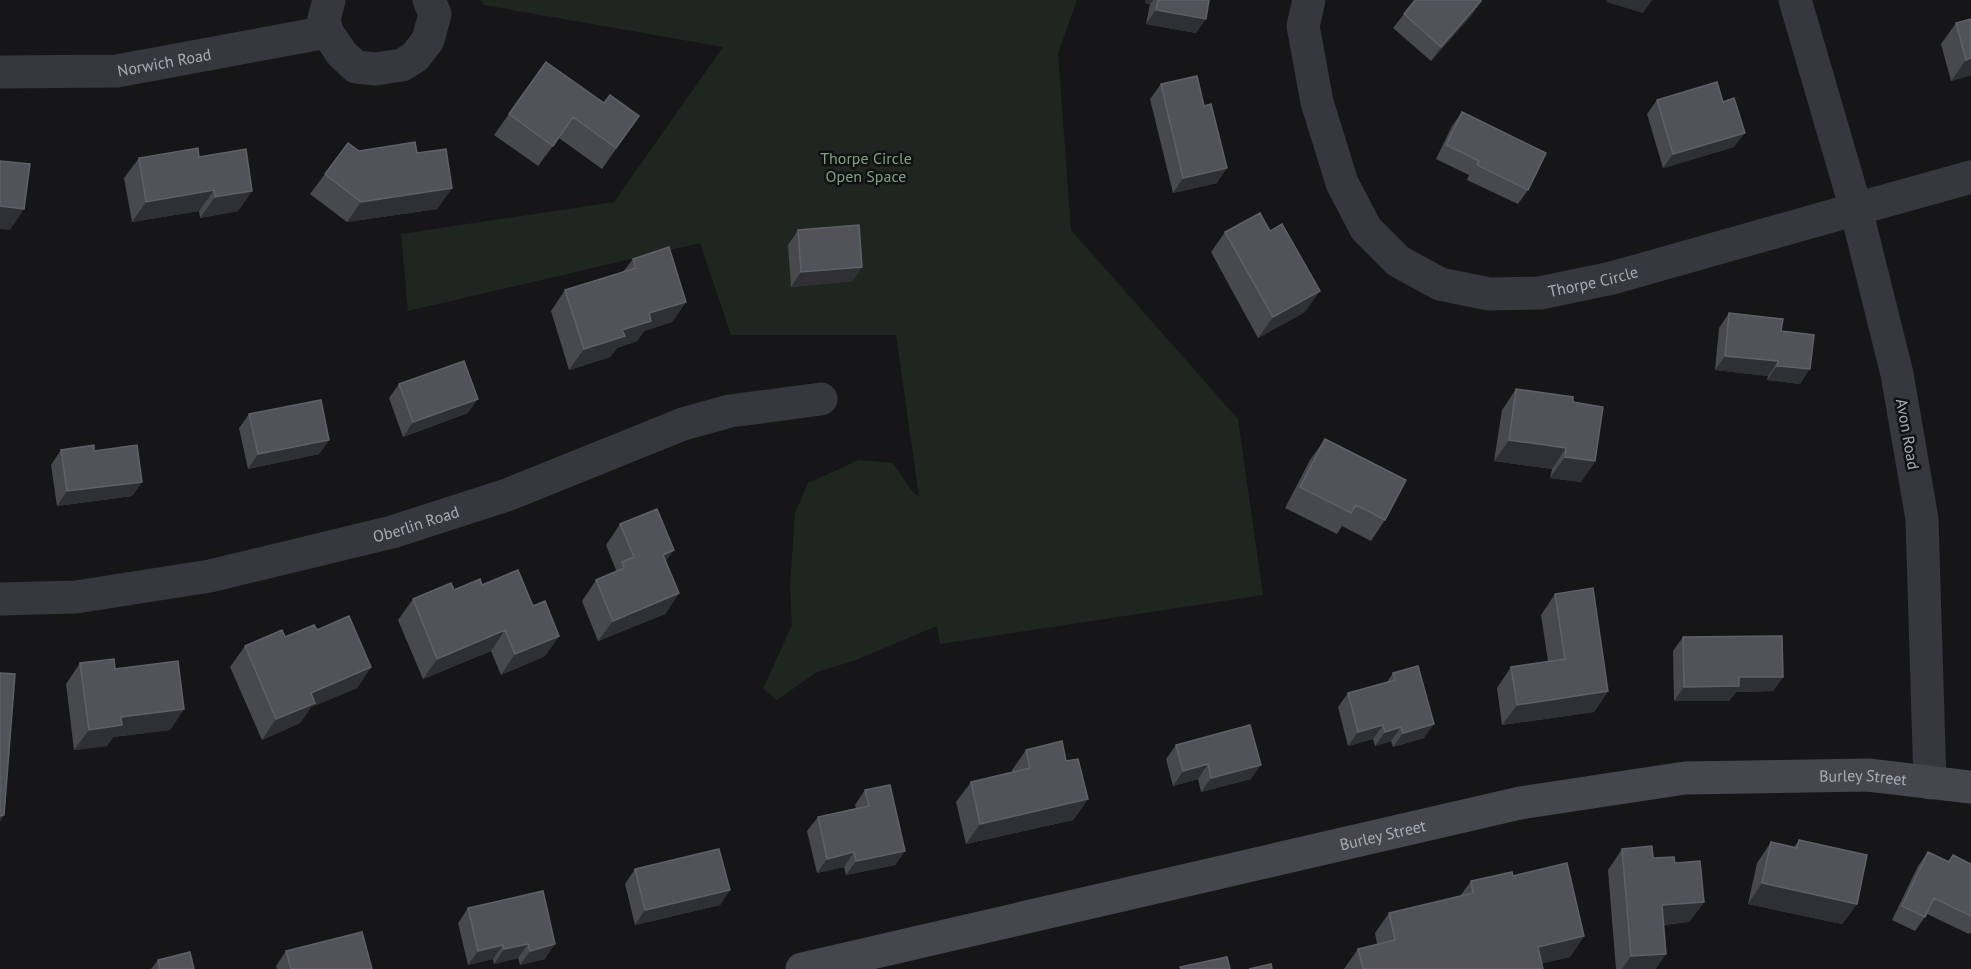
<svg xmlns="http://www.w3.org/2000/svg" width="1971" height="969" font-family="'PT Sans',sans-serif">
<style>
.green{fill:#1e261f}
.lines{fill:none;stroke-linecap:round;stroke-linejoin:round}
.street{stroke:#37383d;stroke-width:33}
.secondary{stroke:#45474d;stroke-width:33}
.wall{fill:#47494d}
.shaded-wall{fill:#2f3033}
.building{fill:#525359;stroke:#5f6168;stroke-width:1.5}
.labels{text-anchor:middle;stroke-width:5;stroke-linejoin:round;paint-order:stroke}
.street-label{font-size:16px;fill:#a8adb8;stroke:#111113}
.park-label{font-size:16px;fill:#7fa381;stroke:#111113}
</style>
<rect width="100%" height="100%" fill="#161618"/>
<path class="green" d="M481,0H1077L1058,53L1071,230L1238,419L1263,595L940,644L937,626L856,660L817,672L777,700L763,689L792,625L790,585L795,513L808,483L859,460L893,463L912,491L919,497L896,335H731L700,243L408,311L401,234L614,202L723,47L484,5Z"/>
<g class="lines">
<g class="street">
<path d="M329,0L324,19L327,32L342,54L356,67L376,69L402,65L415,57L428,40L435,14L429,0"/>
<path id="s1" d="M1309,0L1303,26L1317,102L1342,183L1366,229L1398,261L1440,284L1489,294L1540,293L1612,278L1856,209L1795,0"/>
<path id="s2" d="M0,72L117,71L327,32"/>
<path id="s3" d="M0,599L76,597L210,576L392,532L507,495L683,424L730,411L821,399"/>
<path d="M1930,783L1922,519L1897,374L1856,209L1971,177"/>
</g>
<path class="secondary" id="s4" d="M802,969L1520,803L1685,778L1868,775L1971,787"/>
</g>
<path class="wall" d="M1146,0H1209L1196,33L1146,24L1150,4L1145,3Z
M1481,1L1471,16L1431,61L1393,28L1404,14Z
M1971,19V75L1951,81L1941,44L1956,23Z
M546,62L604,103L639,116L602,169L559,138L538,166L494,135Z
M1161,84L1217,183L1173,193L1150,99Z
M1657,100L1723,102L1734,147L1663,168L1647,114Z
M1462,112L1528,190L1518,204L1467,180L1469,175L1436,159L1452,126Z
M359,151L417,153L452,188L437,209L347,222L310,194L325,174Z
M199,157L252,191L238,211L200,218L199,211L132,222L124,178L139,158Z
M798,230L862,267L852,281L791,287L788,245Z
M1225,232L1305,312L1258,338L1211,252Z
M633,259L686,302L672,322L644,331L637,341L617,348L610,357L569,370L551,311L565,290L623,272Z
M1729,313L1781,331L1800,384L1767,380L1768,376L1715,370L1719,328Z
M399,384L468,413L403,437L389,398Z
M1516,389L1573,402L1595,461L1581,482L1550,478L1552,469L1494,461L1502,410Z
M249,414L329,440L319,454L248,469L239,428Z
M1325,439L1385,520L1371,541L1342,526L1337,534L1285,508L1310,460Z
M61,450L94,451L142,482L132,496L57,506L51,465Z
M620,524L666,561L679,593L665,614L598,641L582,601L596,580L615,572L616,570L606,545Z
M482,585L533,606L559,636L545,656L501,675L491,651L423,679L398,620L413,599L454,590Z
M1555,594L1608,691L1594,712L1502,725L1497,688L1511,667L1548,661L1541,615Z
M317,630L371,667L357,688L311,707L300,723L262,740L230,667L245,646Z
M1683,637L1783,677L1773,691L1736,692L1729,701H1674L1673,651Z
M80,663L115,669L184,709L170,730L113,737L107,746L74,750L66,684Z
M1393,673L1424,738L1393,747L1391,741L1375,746L1373,739L1348,746L1338,707L1348,693L1387,682Z
M1176,745L1251,779L1201,792L1198,779L1173,786L1166,759Z
M1026,750L1066,761L1088,799L1073,820L966,844L956,802L971,782L1012,772V770Z
M865,790L905,851L895,865L846,875L844,867L817,873L807,831L818,817L856,808L855,805Z
M1799,840L1857,904L1842,924L1748,904L1757,863L1771,842L1794,847Z
M1622,849L1653,858L1675,863L1704,902L1689,922L1664,925L1656,969H1616L1608,870Z
M1928,852L1948,861L1953,855L1971,864V932L1969,934L1927,914L1915,931L1892,920L1918,866Z
M635,869L730,890L720,905L635,925L625,884Z
M1513,876L1584,936L1570,957L1541,963L1543,969H1344L1358,949L1377,944L1375,933L1389,913L1460,896L1471,881Z
M543,891L545,959L520,965L518,958L494,964L493,959L468,965L458,923L468,908Z
M286,951L372,969H277L276,966Z
M158,960L194,969H151Z"/>
<path class="shaded-wall" d="M1147,0H1153L1150,4L1145,3Z
M1607,0H1652L1643,13L1606,2Z
M1481,1L1471,16L1431,61L1441,47Z
M1156,10L1206,19L1196,33L1146,24Z
M1971,58V75L1951,81L1966,60Z
M1745,133L1734,147L1663,168L1673,154Z
M1227,168L1217,183L1173,193L1183,178Z
M452,188L437,209L347,222L361,202Z
M214,190L199,211L132,222L146,202Z
M252,191L238,211L200,218L215,197Z
M0,206L24,209L10,230L0,229Z
M862,267L852,281L791,287L801,272Z
M1320,291L1305,312L1258,338L1273,317Z
M686,302L672,322L644,331L637,341L617,348L610,357L569,370L584,349L649,313Z
M1725,356L1778,361L1768,376L1715,370Z
M1777,366L1810,369L1800,384L1767,380Z
M478,399L468,413L403,437L413,422Z
M329,440L319,454L248,469L258,454Z
M1509,440L1566,448L1552,469L1494,461Z
M1565,457L1595,461L1581,482L1550,478Z
M142,482L132,496L57,506L67,491Z
M674,550L659,571L663,555Z
M679,593L665,614L598,641L613,621Z
M505,630L491,651L423,679L437,659Z
M559,636L545,656L501,675L515,654Z
M371,667L357,688L311,707L300,723L262,740L276,719L311,693Z
M1739,677H1783L1773,691L1736,692L1729,701H1674L1684,687Z
M1608,691L1594,712L1502,725L1517,705Z
M184,709L170,730L113,737L107,746L74,750L89,730L121,717Z
M1434,724L1424,738L1393,747L1403,733Z
M1383,725L1373,739L1348,746L1358,732Z
M1401,727L1391,741L1375,746L1385,732Z
M1208,764L1198,779L1173,786L1183,771Z
M1261,765L1251,779L1201,792L1211,778Z
M1088,799L1073,820L966,844L980,824Z
M4,815L0,822V816Z
M905,851L895,865L846,875L856,861Z
M854,852L844,867L817,873L827,859Z
M1762,883L1857,904L1842,924L1748,904Z
M730,890L720,905L635,925L645,910Z
M1704,902L1689,922L1647,926L1662,905Z
M1584,936L1570,957L1524,968L1538,947Z
M528,944L518,958L494,964L504,949Z
M555,944L545,959L520,965L530,951Z
M503,945L493,959L468,965L478,951Z
M1666,954L1656,969H1622L1631,956Z"/>
<path class="building" d="M1158,0H1209L1206,19L1156,10Z
M1415,0H1479L1481,1L1441,47L1404,14Z
M1971,19V58L1966,60L1956,23Z
M546,62L604,103L610,95L639,116L616,148L573,117L553,146L509,114Z
M1197,76L1204,106L1211,104L1227,168L1183,178L1161,84Z
M1717,82L1723,102L1734,98L1745,133L1673,154L1657,100Z
M1462,112L1546,153L1528,190L1477,165L1479,161L1446,145Z
M415,142L417,153L446,149L452,188L361,202L325,174L348,143L359,151Z
M198,148L199,157L246,149L252,191L215,197L214,190L146,202L139,158Z
M0,161L30,164L24,209L0,206Z
M1260,213L1270,231L1282,224L1320,291L1273,317L1225,232Z
M859,225L862,267L801,272L798,230Z
M669,247L686,302L649,313L651,321L622,330L625,336L584,349L565,290L636,268L633,259Z
M1729,313L1783,319L1781,331L1814,335L1810,369L1777,366L1778,361L1725,356Z
M464,361L478,399L413,422L399,384Z
M1516,389L1573,397V402L1603,407L1595,461L1565,457L1566,448L1509,440Z
M321,400L329,440L258,454L249,414Z
M1325,439L1406,480L1385,520L1356,505L1351,513L1300,487Z
M94,445V451L137,445L142,482L67,491L61,450Z
M657,509L674,550L663,555L679,593L613,621L596,580L624,568L622,562L634,557L620,524Z
M518,570L533,606L545,601L559,636L515,654L505,630L437,659L413,599L451,583L454,590L480,579L482,585Z
M1593,588L1608,691L1517,705L1511,667L1565,659L1555,594Z
M349,616L371,667L311,693L315,703L276,719L245,646L282,630L285,637L314,625L317,630Z
M1782,636L1783,677H1739V686L1684,687L1683,637Z
M114,659L115,669L178,661L184,709L121,717L122,725L89,730L80,663Z
M1418,666L1434,724L1403,733L1401,727L1385,732L1383,725L1358,732L1348,693L1395,680L1393,673Z
M0,673L15,674L4,815L0,816Z
M1250,725L1261,765L1211,778L1208,764L1183,771L1176,745Z
M1062,741L1066,761L1078,759L1088,799L980,824L971,782L1030,768L1026,750Z
M890,785L905,851L856,861L854,852L827,859L818,817L869,806L865,790Z
M1799,840L1867,855L1857,904L1762,883L1771,842L1797,848Z
M1652,846L1653,858L1674,857L1675,863L1700,861L1704,902L1662,905L1666,954L1631,956L1622,849Z
M719,849L730,890L645,910L635,869Z
M1928,852L1949,862L1953,855L1971,864V916L1934,898L1925,917L1902,906Z
M1567,863L1584,936L1538,947L1543,969H1363L1358,949L1395,940L1389,913L1473,893L1471,881L1512,872L1513,876Z
M543,891L555,944L530,951L528,944L504,949L503,945L478,951L468,908Z
M362,932L372,969H291L286,951Z
M190,952L194,969H160L158,960Z
M1227,957L1230,969H1181L1180,967Z
M1271,964L1272,969H1249Z"/>
<g class="labels">
<g class="street-label">
<text dy="6" stroke="none"><textPath href="#s2" startOffset="165">Norwich Road</textPath></text>
<text dy="6" stroke="none"><textPath href="#s1" startOffset="489">Thorpe Circle</textPath></text>
<text transform="translate(1908 434) rotate(80)" y="6">Avon Road</text>
<text dy="6" stroke="none"><textPath href="#s3" startOffset="424">Oberlin Road</textPath></text>
<text dy="6" stroke="none"><textPath href="#s4" startOffset="1082">Burley Street</textPath></text>
<text dy="6" stroke="none"><textPath href="#s4" startOffset="596">Burley Street</textPath></text>
</g>
<g class="park-label">
<text x="866" y="164">Thorpe Circle<tspan x="866" dy="18">Open Space</tspan></text>
</g>
</g>
</svg>
